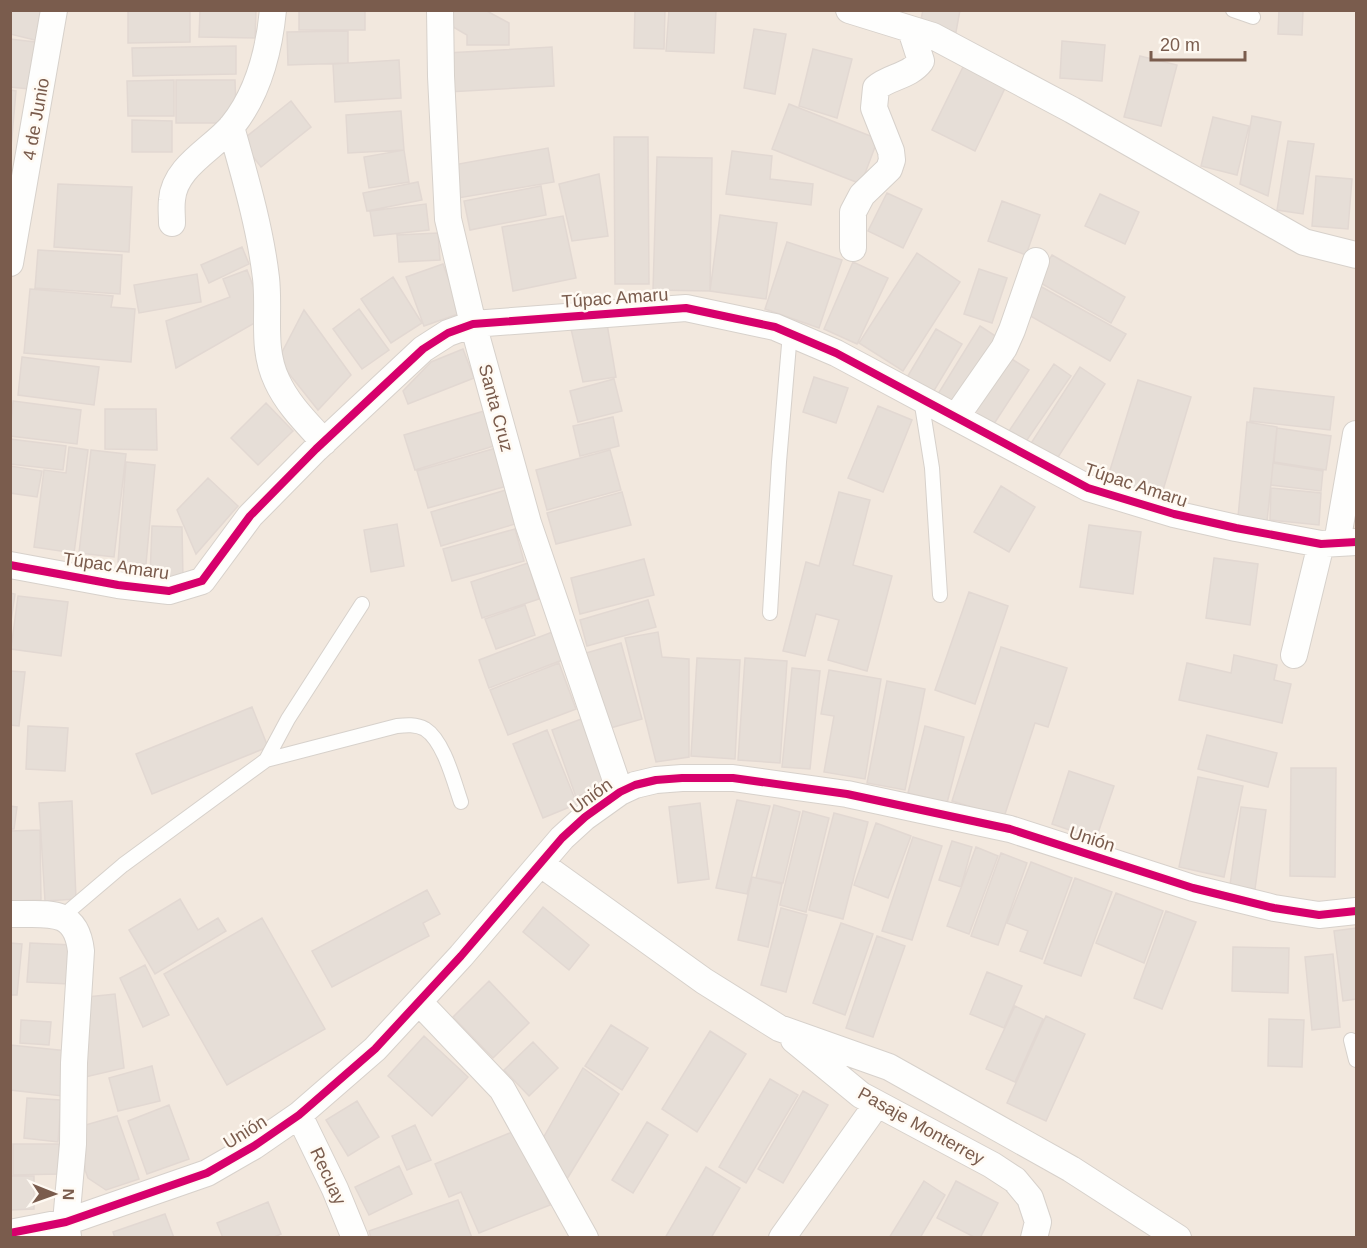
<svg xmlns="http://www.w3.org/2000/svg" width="1367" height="1248" font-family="Arial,sans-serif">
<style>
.residential{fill:#f2e8de}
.building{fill:#e6ded7;stroke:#e2d8d2;stroke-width:1.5}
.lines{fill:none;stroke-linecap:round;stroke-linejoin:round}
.service-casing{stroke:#d7d1cb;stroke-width:16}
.minor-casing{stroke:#d7d1cb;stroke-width:28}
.service{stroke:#fefefd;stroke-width:14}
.minor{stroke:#fefefd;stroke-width:26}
.cycleway-casing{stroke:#fffaf3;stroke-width:11}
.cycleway{stroke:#d6006c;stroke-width:8}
.labels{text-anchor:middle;stroke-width:5;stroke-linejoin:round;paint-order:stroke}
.street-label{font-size:18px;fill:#7a5c4d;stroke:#fffaf3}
</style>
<rect width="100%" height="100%" fill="#f9f5f0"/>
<path class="residential" d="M11,11H1356V1237H11Z"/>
<path class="building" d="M10,10H46L39,41L10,34Z
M128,10H190V42L128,43Z
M200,10H256L255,38L199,37Z
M299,10H365V30H299Z
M444,10H485L509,23V45H467V35L443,21Z
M635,10H665L664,49L634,48Z
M669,10H716L714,53L666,51Z
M923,10H960L956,32L920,24Z
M1279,10H1303L1302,35L1278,34Z
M754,29L786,34L775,94L744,88Z
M348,31V63L288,65L287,32Z
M10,39L35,42L29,89L10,87Z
M1062,41L1105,45L1102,81L1060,78Z
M236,46V74L133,76L132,48Z
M552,47L554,86L448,92L446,53Z
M813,49L852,59L837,118L799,106Z
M1140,56L1177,65L1161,126L1124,117Z
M399,60L401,98L335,102L333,64Z
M964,65L1006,86L975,151L932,130Z
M174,80V116H128L127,81Z
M176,80H235L236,112L219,123H176Z
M10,90L16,91L11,148H10Z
M291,101L311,127L261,167L241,141Z
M789,104L878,139L861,184L772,149Z
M401,111L404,150L348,153L346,115Z
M1252,116L1281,122L1268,196L1240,184Z
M1213,117L1249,126L1237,175L1201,166Z
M132,120L172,121V152H132Z
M614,137H648L649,284H615Z
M1288,141L1314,144L1303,214L1277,210Z
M548,148L554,182L458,198L453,165Z
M404,150L409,182L369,188L364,157Z
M732,151L772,156L770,179L813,184L811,205L726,194Z
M657,157L712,158L710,291L653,290Z
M599,174L608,236L572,241L559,184Z
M1316,176L1352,179L1348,229L1312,226Z
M418,182L422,200L367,211L363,193Z
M58,184L132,187L129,252L54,247Z
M541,186L546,215L470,230L464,201Z
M887,193L922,209L903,248L868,231Z
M1100,194L1139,212L1125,244L1085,226Z
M1002,201L1040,215L1026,255L988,241Z
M426,204L429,230L374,236L370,211Z
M720,215L777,223L766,299L710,291Z
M563,216L576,278L513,291L502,227Z
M438,233L440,260L399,262L397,235Z
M787,242L842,260L819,328L765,309Z
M242,247L249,264L209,283L201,265Z
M38,250L122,255L120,294L35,288Z
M917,253L960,282L903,371L859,343Z
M1052,255L1125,297L1111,323L1037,281Z
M853,262L888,278L857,344L824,329Z
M443,264L461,313L424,326L406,277Z
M979,269L1007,278L992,323L964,314Z
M247,270L265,317L176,368L166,321L230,297L223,279Z
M197,274L201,302L139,313L134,285Z
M393,277L422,323L391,343L361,299Z
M1040,286L1126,334L1110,361L1025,313Z
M30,289L113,296L111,307L135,309L131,362L24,353Z
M359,309L389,350L362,369L333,329Z
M304,310L351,375L318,410L278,360Z
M607,324L616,377L583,382L571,329Z
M980,326L1000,339L958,407L938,394Z
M936,329L962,344L932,394L906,379Z
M463,349L474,378L408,404L403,391L431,362Z
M1007,356L1029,370L990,430L968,417Z
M22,357L99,367L94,405L18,395Z
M1054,364L1071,376L1025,443L1009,431Z
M1080,367L1105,384L1053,465L1028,448Z
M814,377L848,388L836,423L803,412Z
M614,379L622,411L578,422L570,391Z
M1138,380L1191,397L1160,500L1106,483Z
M1254,388L1334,397L1330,430L1250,421Z
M13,401L81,410L77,444L10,436Z
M266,403L293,431L258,465L231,438Z
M878,406L912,420L883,492L848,478Z
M105,409H156L157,450L105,449Z
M484,411L494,446L415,470L404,435Z
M613,417L619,446L580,456L573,426Z
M1247,422L1277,427L1267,521L1238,517Z
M1277,428L1331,436L1326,470L1274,462Z
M10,439L66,446L63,470L10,464Z
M69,447L88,450L74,553L34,547L44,470L66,473Z
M496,448L507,486L428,508L417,471Z
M91,450L126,454L114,557L79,553Z
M610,450L621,490L547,510L536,470Z
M126,462L155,465L146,564L118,562Z
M1273,463L1323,471L1321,491L1271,485Z
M10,466L42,471L37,497L10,493Z
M208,478L238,506L196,554L177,510Z
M1001,486L1035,507L1009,552L974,532Z
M1271,488L1321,493L1319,525L1270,520Z
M506,490L515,524L441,546L431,512Z
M622,492L631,525L556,544L547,513Z
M839,492L870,500L853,565L892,576L867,671L828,660L839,620L816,614L805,656L783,651L806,562L819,566Z
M397,524L404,566L371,572L364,530Z
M1089,525L1141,532L1133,594L1080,587Z
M152,526L182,527L183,579L150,577Z
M515,529L524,561L452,581L443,549Z
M1214,558L1258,564L1250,625L1206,618Z
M644,559L654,595L580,614L571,578Z
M528,563L539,599L482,618L471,582Z
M969,592L1008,606L975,704L935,690Z
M10,593L15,594L10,628Z
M18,596L68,602L61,656L11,649Z
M648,600L656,627L587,646L580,620Z
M525,605L535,635L496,649L485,619Z
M555,631L565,659L489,688L479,660Z
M658,632L662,657L689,659V757L656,762L625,638Z
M621,643L642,719L607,729L586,653Z
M1001,647L1067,668L1048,727L1035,723L1004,817L952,801Z
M1234,655L1277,665L1274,680L1291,684L1282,723L1179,700L1187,663L1231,673Z
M697,658L740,660L735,759L691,756Z
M745,658L787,661L780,763L738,760Z
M559,663L576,709L508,735L490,690Z
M792,668L820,671L810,769L782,767Z
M829,670L881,679L865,779L824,772L834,716L821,714Z
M10,671L25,672L19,726L10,725Z
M887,681L925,689L905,790L867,783Z
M252,707L268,747L152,794L136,754Z
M584,718L609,784L576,797L552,730Z
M28,726L68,728L65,771L26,769Z
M925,726L964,737L947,803L908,793Z
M547,730L577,804L543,818L513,744Z
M1207,735L1277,753L1268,787L1198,769Z
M1291,768H1336L1335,877L1290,876Z
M1069,771L1114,786L1096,839L1052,824Z
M1198,777L1243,786L1224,877L1179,867Z
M737,800L770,806L747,894L716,888Z
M72,801L76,899L45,901L39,803Z
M700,803L709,879L678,883L669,807Z
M774,805L800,812L783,883L756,878Z
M10,806L17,807L14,829H10Z
M1241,807L1266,810L1255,889L1230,885Z
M803,811L829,818L806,912L780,905Z
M834,813L868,822L843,919L809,910Z
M876,823L911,836L888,898L854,885Z
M40,830L41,900L10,901V831Z
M913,837L942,846L912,940L882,931Z
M952,841L972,847L961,887L939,880Z
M976,847L998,856L969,934L947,926Z
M1001,853L1027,863L998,945L971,936Z
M1031,862L1072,878L1042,959L1020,951L1028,931L1007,923Z
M752,877L782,884L768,947L738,940Z
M1075,878L1112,892L1081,976L1044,963Z
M427,890L440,914L423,923L429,936L332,987L312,951Z
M1116,893L1163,911L1144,963L1096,943Z
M180,899L198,930L218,918L226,931L155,974L129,930Z
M543,907L589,945L569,970L523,932Z
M781,908L807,915L786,992L761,985Z
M1166,911L1196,922L1162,1009L1134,998Z
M262,918L325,1029L227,1085L164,974Z
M841,923L873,934L845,1015L813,1003Z
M1356,928V999L1343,1001L1334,931Z
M877,936L905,946L873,1037L846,1028Z
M10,943L22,944L17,995H10Z
M30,943L72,945L69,984L27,982Z
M1233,947L1289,948L1288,993L1232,991Z
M1333,954L1340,1027L1312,1030L1305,957Z
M145,965L169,1015L143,1027L120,978Z
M987,972L1022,986L1004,1028L970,1014Z
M489,981L529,1023L493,1058L453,1017Z
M115,994L124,1068L85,1077L87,997Z
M1015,1006L1043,1019L1015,1082L986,1069Z
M1046,1016L1085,1034L1046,1121L1007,1103Z
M1269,1019L1304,1020L1302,1067L1268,1066Z
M21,1020L51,1022L49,1045L20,1043Z
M611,1025L648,1048L622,1090L585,1066Z
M710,1031L746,1054L697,1132L662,1109Z
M424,1036L468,1077L432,1116L388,1076Z
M533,1042L558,1068L529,1096L504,1070Z
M10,1045L68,1051L63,1096L10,1090Z
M152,1066L160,1101L118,1111L109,1078Z
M583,1068L619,1094L567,1179L542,1140Z
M770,1079L798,1095L746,1183L719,1167Z
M803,1091L828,1105L783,1183L758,1169Z
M27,1098L61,1100L58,1142L24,1138Z
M357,1101L379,1137L348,1156L326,1120Z
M169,1105L189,1159L147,1174L128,1121Z
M117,1116L139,1179L106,1190L88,1178L85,1170L82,1126Z
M647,1122L668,1135L633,1193L612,1180Z
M415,1125L431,1160L407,1170L392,1136Z
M517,1130L550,1205L479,1233L461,1192L449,1197L435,1164Z
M13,1144H59V1174L13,1175Z
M399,1166L412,1194L369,1215L355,1187Z
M706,1167L740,1188L711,1238H665Z
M10,1176H34V1209L10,1210Z
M924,1181L945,1195L920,1238H889Z
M956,1181L998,1203L980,1238H976L937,1218Z
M458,1200L472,1238H371L369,1231Z
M268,1202L281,1234L272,1238H223L217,1223Z
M165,1214L174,1238H115L113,1232Z"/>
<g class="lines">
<defs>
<path id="service" d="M1233,10L1253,17
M921,399L932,468L940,595
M770,613L779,462L790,333
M266,760L288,719L362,604
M63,916L123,865L266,760L397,726C406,725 416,724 425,729C444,741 454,782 461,802
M1351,1040L1356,1060"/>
<path id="minor" d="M440,10L441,76L448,219L473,324L528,523L620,792
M849,10L933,36L1072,110L1304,242L1356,255
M231,127C245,177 260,227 266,278C270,313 261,348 277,381C288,405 307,423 324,442
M172,223C172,215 171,207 172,200C174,167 213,149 232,126C258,94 269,51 273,10
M853,248V212L862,195L889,169L892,160L891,151L874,108L876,88C890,76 909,77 921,61L911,30
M10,263L54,10
M956,417L1004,348L1012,330L1036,261
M1337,543L1356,434
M10,565L118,585L169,591L202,581L250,516L316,449L423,349L448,333L473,324L686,308L775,327L836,353L1088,488L1174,514L1236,528L1321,544L1356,542
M1294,655L1321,544
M541,864L704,981L779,1028L889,1067L1071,1169L1178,1238
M10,914C46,915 76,906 81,951L74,1063L73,1144L66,1222L68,1237
M419,1002L502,1089L585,1238
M794,1040L861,1095L992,1165L1015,1180L1030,1198L1038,1222L1034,1238
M299,1115L335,1189L355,1238
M10,1233L66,1222L207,1173L254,1146L299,1115L375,1049L461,956L562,838L585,817L620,792L635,785L656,780L682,778H733L847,794L1010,829L1193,888L1274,908L1319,915L1356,911
M782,1238L877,1104"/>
</defs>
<use href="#service" class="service-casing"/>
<use href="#minor" class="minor-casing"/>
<use href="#service" class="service"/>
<use href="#minor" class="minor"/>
<defs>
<path id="cycleway" d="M10,565L118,585L169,591L202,581L250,516L316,449L423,349L448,333L473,324L686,308L775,327L836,353L1088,488L1174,514L1236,528L1321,544L1356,542
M10,1233L66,1222L207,1173L254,1146L299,1115L375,1049L461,956L562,838L585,817L620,792L635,785L656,780L682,778H733L847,794L1010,829L1193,888L1274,908L1319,915L1356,911"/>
</defs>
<use href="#cycleway" class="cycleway-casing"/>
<use href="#cycleway" class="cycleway"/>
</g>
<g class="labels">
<g class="street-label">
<text transform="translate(36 119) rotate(-80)" y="6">4 de Junio</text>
<text transform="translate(615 298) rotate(-4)" y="6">Túpac Amaru</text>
<text transform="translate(496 408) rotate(75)" y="6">Santa Cruz</text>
<text transform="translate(1136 485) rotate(18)" y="6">Túpac Amaru</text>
<text transform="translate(116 566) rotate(8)" y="6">Túpac Amaru</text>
<text transform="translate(591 796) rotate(-36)" y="6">Unión</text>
<text transform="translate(1092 839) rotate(18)" y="6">Unión</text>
<text transform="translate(921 1126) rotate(29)" y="6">Pasaje Monterrey</text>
<text transform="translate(245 1132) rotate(-32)" y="6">Unión</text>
<text transform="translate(328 1176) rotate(65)" y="6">Recuay</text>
</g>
</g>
<rect width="1367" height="1248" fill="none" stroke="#7a5c4d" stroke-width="24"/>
<g transform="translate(54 1194) rotate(91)" stroke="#fffaf3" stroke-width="4.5" paint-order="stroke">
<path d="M0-4.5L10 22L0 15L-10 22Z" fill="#7a5c4d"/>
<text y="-9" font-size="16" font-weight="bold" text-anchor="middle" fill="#7a5c4d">N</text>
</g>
<path d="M1151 51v9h94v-9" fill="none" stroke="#7a5c4d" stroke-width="3"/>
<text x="1160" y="51" font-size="18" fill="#7a5c4d" stroke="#fffaf3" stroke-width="4.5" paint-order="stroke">20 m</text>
</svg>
